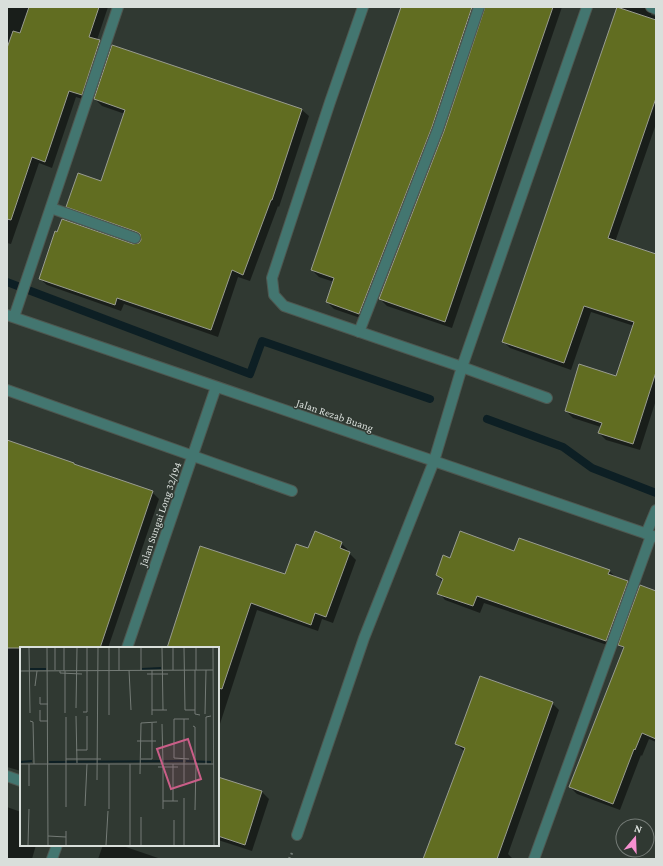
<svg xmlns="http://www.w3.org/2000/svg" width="663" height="866" font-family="'Crimson Pro',serif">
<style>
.shadow{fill:#0007}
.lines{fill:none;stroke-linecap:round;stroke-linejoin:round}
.stream{stroke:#0d1f24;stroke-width:8}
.building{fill:#616d21;stroke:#999c90}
.service-casing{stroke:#4e5750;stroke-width:12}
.minor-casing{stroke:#4e5750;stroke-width:12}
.path{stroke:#777f79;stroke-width:2.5;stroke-dasharray:2 3;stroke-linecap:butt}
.service{stroke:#437670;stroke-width:10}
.minor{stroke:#437670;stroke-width:10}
.labels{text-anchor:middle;stroke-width:3;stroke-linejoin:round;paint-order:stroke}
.street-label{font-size:11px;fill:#d9dfdb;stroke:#303932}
.inset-river{fill:none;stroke:#0d1f24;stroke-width:2}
.inset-road{fill:none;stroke:#747b76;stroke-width:1}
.view{fill:#ca5e88;fill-opacity:0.15;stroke:#ca5e88;stroke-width:2}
.inset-edge{fill:none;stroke:#d9dfdb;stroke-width:2}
</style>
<rect width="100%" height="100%" fill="#303932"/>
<path class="shadow" d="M7,7H108L97,40L106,48L89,101L76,97L52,168L39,163L11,244L7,243Z
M402,7H562L452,328L387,306L380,299L445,131L486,7H485L480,12L366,320L334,309L327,302L334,282L319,277L312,270Z
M618,7H656L652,11L651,15L656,16V124L615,242L656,255V400L640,450L606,440L599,433L601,427L573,418L566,411L617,377L634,326L591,312L571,370L510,348L503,341Z
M113,46L302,110L309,116L279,207L278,206L250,281L238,277L218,337L124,304L121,311L47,285L40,279L133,245H137L142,241V237L74,213L67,206L102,182L125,114L102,106L95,99Z
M7,441L152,492L159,499L108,648H21V771L7,767Z
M341,543L348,550V552L356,560L333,623L322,619L318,631L257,610L218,730V648H168L286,575L309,549Z
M515,553L609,571L617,578L627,582L634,589L613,647L484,603L480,613L445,600L439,593L443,582L437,575L451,559Z
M656,592V742L649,739L642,756L641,755L620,810L577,794L570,787L624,649L620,645Z
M552,703L559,710L508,854L513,859H424L464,751L456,744Z
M218,778L262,792L269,799L252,851L218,840Z
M7,807L21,812V845H36L32,859H7Z
M103,845H120L161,859H98Z"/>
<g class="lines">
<path class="stream" d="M7,282L250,374L262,341L430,399
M487,419L563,447L592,468L656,493"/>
</g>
<path class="building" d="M29,7H99L89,37L100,40L82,95L69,91L45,162L32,157L11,220L7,219V48L13,31L20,33Z
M401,7H472L432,127L359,314L326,302L334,278L311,270Z
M485,7H553L445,322L379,299L444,131Z
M617,7L656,20V98L608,238L656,254V372L633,444L598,433L602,423L565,411L579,364L616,376L634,322L584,306L564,363L502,342Z
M112,45L302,109L272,200H271L243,275L232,270L211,330L117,298L115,305L39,279L55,231L57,232L62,219L133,244L139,243L141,240L140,234L137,232L66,207L78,173L101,181L125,110L94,99Z
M7,440L74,463V464L153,491L100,648H7Z
M315,531L342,542L340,548L350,552L326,617L315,613L311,625L251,603L222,689L218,688V648H167L200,546L285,574L296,544L308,548Z
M460,531L514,551L519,538L610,570L608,574L628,581L606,641L477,596L473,606L437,594L443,579L436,575L443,555L450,558Z
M640,585L656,591V739L642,733L635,750L634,749L613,804L569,787L624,647L618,645Z
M480,676L553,702L497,859H423L465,748L455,744Z
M218,777L262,791L245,845L218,836Z"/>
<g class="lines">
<defs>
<path id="service" d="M651,7L656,9
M51,208L135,238
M359,332L438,129L479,7
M7,776L21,781"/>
<path id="minor" d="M363,7L330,102L272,278L274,295L284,306L462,367L547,398
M7,315L656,537
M14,317L118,7
M7,390L292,491
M646,534L656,510
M127,648L216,387
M297,835L364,638L434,461L462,367L587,7
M52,859L57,845
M534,859L651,536"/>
</defs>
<use href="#service" class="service-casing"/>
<use href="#minor" class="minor-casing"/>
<path class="path" d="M289,859L292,853"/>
<use href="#service" class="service"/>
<use href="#minor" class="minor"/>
</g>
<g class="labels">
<g class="street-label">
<text transform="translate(335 415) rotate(19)" y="4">Jalan Rezab Buang</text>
<text transform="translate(160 514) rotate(-71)" y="4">Jalan Sungai Long 32/194</text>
</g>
</g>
<g transform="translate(20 647)">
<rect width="199" height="199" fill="#303932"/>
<path class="inset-river" d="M10,22H26M122,22L141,21M166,114L191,115M0,115L12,114M29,115L163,114"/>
<path class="inset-road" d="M9,1L10,66M27,1L28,198M35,1V23M89,1V68M99,1V23M121,1V23M142,1L143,63M153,1V23M164,1L165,63H175M176,1V23M193,1L194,198M109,23L111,63M132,23V68M175,23V67L180,68M0,24L193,23M40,24V26L62,27M44,24V1M45,24V66M127,27H148M15,39L17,24M20,50V57H28M56,61L57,1M20,63V74H28M132,63H147M63,65H67V1M185,67L186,23M56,69L57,116M10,74L13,75L14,117M142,77L143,117M173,79L175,80V117M117,94H136M56,103H67V69M46,112H81M121,112H132V76M169,112L154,111V72H169M0,117H194M9,117V139M89,117V162M110,117V198M153,117V154M186,117V70L191,69M138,120H158M143,120V162M120,127L121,76L137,75M77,133L78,1M164,136V72M164,151V198M143,154H158M65,159L67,117M46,160V70M175,163L176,117M121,170V198M28,189L46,190M8,198L9,162M46,198V184M86,198L88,164M154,198V173"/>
<path class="view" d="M168,92L181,132L151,142L137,102Z"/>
<rect width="199" height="199" class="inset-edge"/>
</g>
<rect width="663" height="866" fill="none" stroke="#d9dfdb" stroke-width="16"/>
<g transform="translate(635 838) rotate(19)"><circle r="19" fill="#303932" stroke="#747b76"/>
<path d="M0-3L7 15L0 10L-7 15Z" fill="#f690d0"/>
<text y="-6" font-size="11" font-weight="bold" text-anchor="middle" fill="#d9dfdb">N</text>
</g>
</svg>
